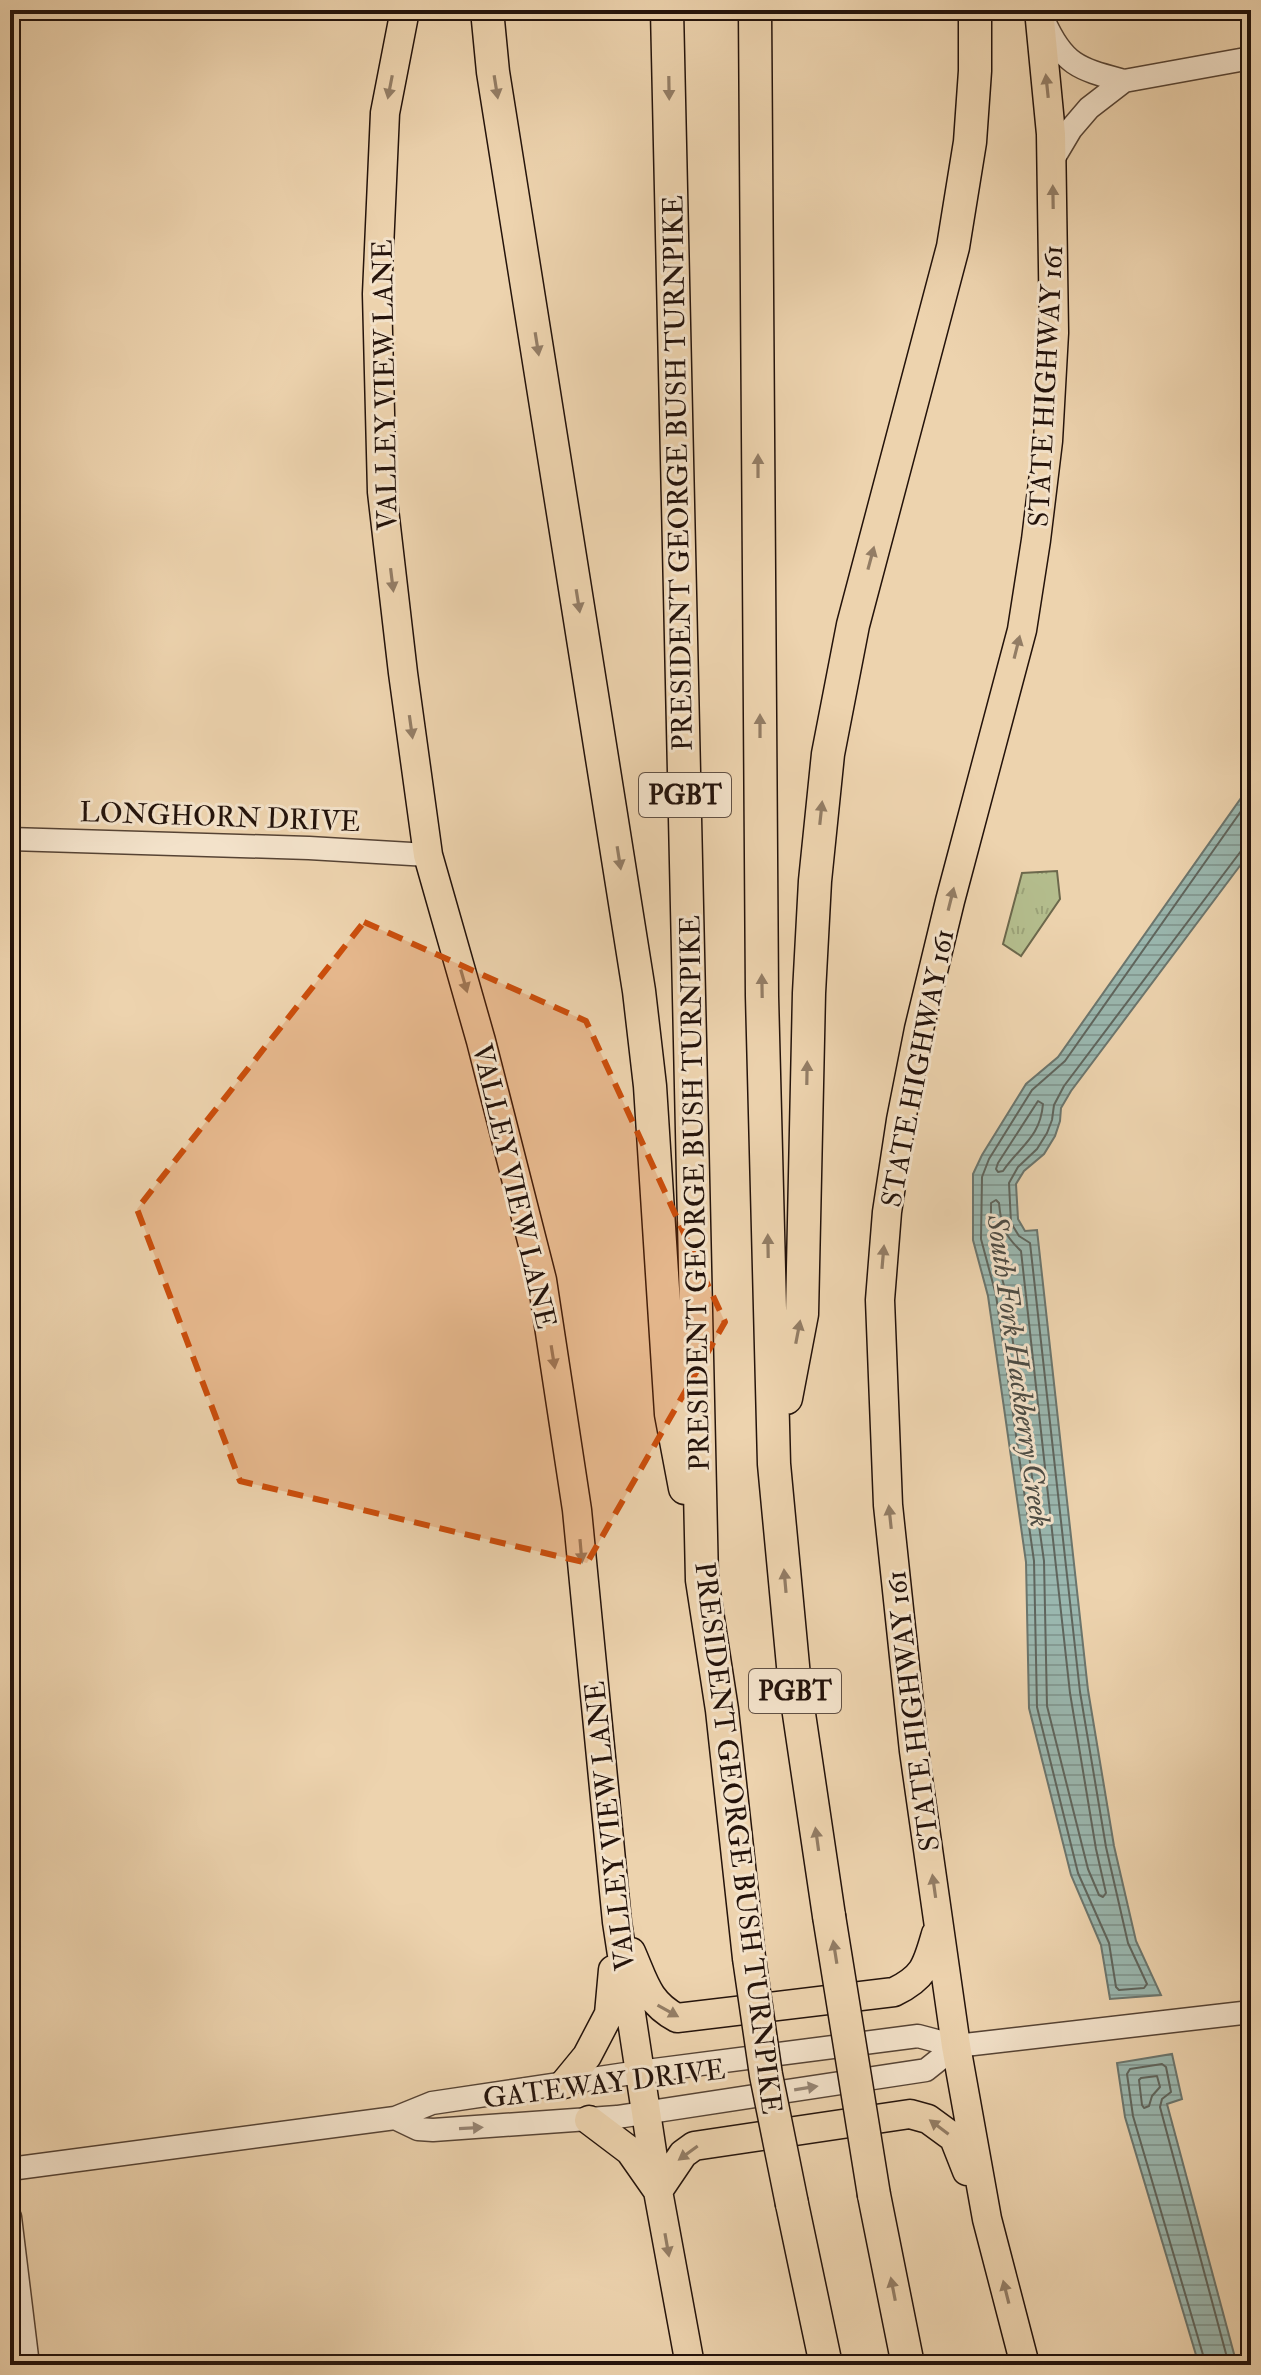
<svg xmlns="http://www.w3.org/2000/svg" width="1261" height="2375" font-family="'IM FELL Double Pica',serif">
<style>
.grass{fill:url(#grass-tufts);stroke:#6c684c;stroke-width:2}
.water{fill:url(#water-rules);stroke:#6b756d;stroke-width:2}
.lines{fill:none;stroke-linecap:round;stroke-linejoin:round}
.shore{stroke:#5f655d;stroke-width:2}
.minor-casing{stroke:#564334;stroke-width:25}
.major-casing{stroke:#24130b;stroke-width:31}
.highway-casing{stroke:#24130b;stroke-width:35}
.minor{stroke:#f3e2ca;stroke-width:22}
.major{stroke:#edd3ae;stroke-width:28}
.highway{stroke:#edd3ae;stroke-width:32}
.highway-bridge-casing{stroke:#24130b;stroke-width:35;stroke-linecap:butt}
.highway-bridge{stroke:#edd3ae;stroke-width:32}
.oneway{fill:#937d65}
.oneway2{fill:#968574}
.marked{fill:#cb4e0c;fill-opacity:0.2;stroke:#cb4e0c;stroke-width:6;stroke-dasharray:16 10;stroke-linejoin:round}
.labels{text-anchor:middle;stroke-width:6;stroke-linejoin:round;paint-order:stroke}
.shield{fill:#f3e2ca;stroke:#625144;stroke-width:2}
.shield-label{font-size:26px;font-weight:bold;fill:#24130b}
.street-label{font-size:28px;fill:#24130b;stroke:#f3e2ca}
.water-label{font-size:30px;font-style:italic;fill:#4d4c44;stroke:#f3e2ca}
</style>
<defs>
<pattern id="grass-tufts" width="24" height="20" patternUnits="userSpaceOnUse" patternTransform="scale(2)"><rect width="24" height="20" fill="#b4bd8d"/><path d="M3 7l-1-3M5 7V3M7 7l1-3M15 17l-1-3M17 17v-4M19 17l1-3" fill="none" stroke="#9ba278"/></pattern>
<pattern id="water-rules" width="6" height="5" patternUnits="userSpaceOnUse" patternTransform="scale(2)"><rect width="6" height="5" fill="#9ab7af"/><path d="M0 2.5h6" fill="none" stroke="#859c95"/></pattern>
</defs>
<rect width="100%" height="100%" fill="#edd3ae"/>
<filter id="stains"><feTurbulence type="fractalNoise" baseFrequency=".0025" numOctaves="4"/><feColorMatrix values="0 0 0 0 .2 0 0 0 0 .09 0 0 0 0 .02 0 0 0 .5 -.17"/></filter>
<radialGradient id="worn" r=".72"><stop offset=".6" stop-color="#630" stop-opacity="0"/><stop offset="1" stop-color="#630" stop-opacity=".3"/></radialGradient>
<path class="grass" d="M1057,871L1060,899L1021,956L1003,944L1022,873Z"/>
<path class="water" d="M1251,784V851L1071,1091L1061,1108L1060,1121L1055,1136L1044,1154L1024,1171L1016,1184L1018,1219L1025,1231L1037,1230L1088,1690L1114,1846L1136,1941L1161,1995L1110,1999L1101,1945L1071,1875L1029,1708L1026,1562L988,1296L973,1240V1174L982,1155L1026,1084L1058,1057Z
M1172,2054L1182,2099L1167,2104L1237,2365H1199L1125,2117L1117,2063Z"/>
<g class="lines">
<path class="shore" d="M1251,797L1065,1061L1032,1090L989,1159L982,1177L981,1239L996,1295L1034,1561L1037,1707L1078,1873L1109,1943L1116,1987L1119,1990L1144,1988L1147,1984L1128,1943L1106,1847L1080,1692L1030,1243L1019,1236L1011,1223L1009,1183L1018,1167L1037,1149L1047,1133L1052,1120L1054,1105L1064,1086L1241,851L1251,847
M1038,1101L1043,1104C1040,1138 1020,1146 1003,1171L998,1172L996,1169L998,1163Z
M996,1200L999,1203C1001,1226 1004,1235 1021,1251L1070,1693L1096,1849L1106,1893L1103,1897L1099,1895L1088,1869L1047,1706L1044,1561L1006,1293L991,1238V1203Z
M1157,2076L1160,2087L1152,2096L1149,2106L1144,2108L1142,2105L1139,2080L1141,2078Z
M1206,2365L1133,2116L1127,2074L1130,2069L1162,2064L1166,2067L1171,2092L1162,2099L1160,2107L1229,2365"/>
<defs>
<path id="minor" d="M1044,21C1064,66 1080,69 1124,81
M1052,161L1071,129L1089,108L1124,81L1251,58
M10,839L309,848L428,855
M395,2118L418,2129L433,2130L617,2117L926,2070L956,2046
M10,2169L395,2118L432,2103L639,2072L918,2036L956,2046L1251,2012
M10,2217L28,2365"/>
<path id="major" d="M405,10L385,113L377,294L382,492L403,673L428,855L481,1041L542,1280L577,1510L617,1922L658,2191L690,2365
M631,1952C644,1981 647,2002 677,2018L894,1992C925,1977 927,1965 936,1934
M564,2084L587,2056L609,2014L613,1970
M589,2120L630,2151L658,2191L683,2154L694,2146L910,2114L928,2119L954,2138L967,2171
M1025,2365L987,2219L956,2046L914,1751L888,1505L880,1300L887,1212L901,1120L919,1029L950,901L1022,630L1036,540L1048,441L1054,333L1051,134L1039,10"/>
<path id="highway" d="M487,10L493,72L639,991L650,1086L671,1414L685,1488
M667,10L702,1580L722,1710L749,1958
M755,10L762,996L774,1464L795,1687L829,1916
M786,1398L802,1314L809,993L815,881L828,754L853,625L953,247L970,142L975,71V10
M874,2195L908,2365
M792,2204L826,2365"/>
</defs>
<use href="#minor" class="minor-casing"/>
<use href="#major" class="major-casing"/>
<use href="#highway" class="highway-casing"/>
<use href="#minor" class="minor"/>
<use href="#major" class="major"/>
<use href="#highway" class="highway"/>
<defs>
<path id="highway-bridge" d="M829,1916L874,2195
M749,1958L766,2075L792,2204"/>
</defs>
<use href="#highway-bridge" class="highway-bridge-casing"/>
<use href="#highway-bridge" class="highway-bridge"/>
</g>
<defs><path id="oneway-solid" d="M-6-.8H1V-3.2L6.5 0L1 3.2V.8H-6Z" transform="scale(2)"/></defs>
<g class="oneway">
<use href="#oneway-solid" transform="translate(1047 86) rotate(-96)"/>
<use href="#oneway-solid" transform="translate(390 87) rotate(101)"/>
<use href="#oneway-solid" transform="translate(496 87) rotate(81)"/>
<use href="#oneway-solid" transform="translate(669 88) rotate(89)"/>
<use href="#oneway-solid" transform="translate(1053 197) rotate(-91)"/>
<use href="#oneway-solid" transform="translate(537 344) rotate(81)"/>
<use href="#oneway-solid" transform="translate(758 466) rotate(-90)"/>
<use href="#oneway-solid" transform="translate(871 558) rotate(-75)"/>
<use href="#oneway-solid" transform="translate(392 580) rotate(83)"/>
<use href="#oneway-solid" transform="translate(578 601) rotate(81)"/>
<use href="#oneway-solid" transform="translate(1017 647) rotate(-76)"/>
<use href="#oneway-solid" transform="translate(760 726) rotate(-90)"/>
<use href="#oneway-solid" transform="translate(411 727) rotate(82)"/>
<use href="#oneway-solid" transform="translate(821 813) rotate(-84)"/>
<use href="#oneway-solid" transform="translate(619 858) rotate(81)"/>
<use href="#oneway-solid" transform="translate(951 899) rotate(-76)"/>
<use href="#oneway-solid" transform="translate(464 981) rotate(74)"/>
<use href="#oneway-solid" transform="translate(762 986) rotate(-91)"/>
<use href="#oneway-solid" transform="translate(807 1073) rotate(-89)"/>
<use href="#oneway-solid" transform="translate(768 1246) rotate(-91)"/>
<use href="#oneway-solid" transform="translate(883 1257) rotate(-85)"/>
<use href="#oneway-solid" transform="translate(798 1332) rotate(-79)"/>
<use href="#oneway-solid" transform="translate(553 1357) rotate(81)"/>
<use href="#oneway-solid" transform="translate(890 1517) rotate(-96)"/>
<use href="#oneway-solid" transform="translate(581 1551) rotate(85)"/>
<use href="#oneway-solid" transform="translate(785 1581) rotate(-95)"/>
<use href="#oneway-solid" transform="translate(817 1839) rotate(-98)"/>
<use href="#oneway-solid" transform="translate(934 1886) rotate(-98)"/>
<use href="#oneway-solid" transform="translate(835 1952) rotate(-99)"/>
<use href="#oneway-solid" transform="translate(668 2011) rotate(29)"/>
<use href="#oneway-solid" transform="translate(939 2127) rotate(-143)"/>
<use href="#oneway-solid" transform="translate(688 2153) rotate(144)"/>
<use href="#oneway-solid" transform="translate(667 2245) rotate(80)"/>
<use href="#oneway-solid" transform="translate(893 2289) rotate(-101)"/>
<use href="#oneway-solid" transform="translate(1006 2292) rotate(-104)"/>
</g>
<g class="oneway2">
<use href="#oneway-solid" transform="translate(806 2088) rotate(-9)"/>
<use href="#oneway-solid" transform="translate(471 2128) rotate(-3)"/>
</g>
<path class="marked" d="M364,922L586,1021L725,1322L587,1563L240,1481L137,1209Z"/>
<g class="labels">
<g class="shield">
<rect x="639" y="773" width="92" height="44" rx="6"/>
<rect x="749" y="1669" width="92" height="44" rx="6"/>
</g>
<g class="shield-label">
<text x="685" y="804">PGBT</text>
<text x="795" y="1700">PGBT</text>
</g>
<g class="street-label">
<text transform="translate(384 385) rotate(-91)" y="10">VALLEY VIEW LANE</text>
<text transform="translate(1045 386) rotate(-87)" y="10">STATE HIGHWAY 161</text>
<text transform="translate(677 473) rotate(-91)" y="10">PRESIDENT GEORGE BUSH TURNPIKE</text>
<text transform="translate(220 816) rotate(2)" y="10">LONGHORN DRIVE</text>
<text transform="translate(917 1068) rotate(-79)" y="10">STATE HIGHWAY 161</text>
<text transform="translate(515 1186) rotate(77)" y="10">VALLEY VIEW LANE</text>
<text transform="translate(694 1193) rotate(-91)" y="10">PRESIDENT GEORGE BUSH TURNPIKE</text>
<text transform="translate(912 1711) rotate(-97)" y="10">STATE HIGHWAY 161</text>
<text transform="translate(609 1826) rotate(-96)" y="10">VALLEY VIEW LANE</text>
<text transform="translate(739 1838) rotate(83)" y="10">PRESIDENT GEORGE BUSH TURNPIKE</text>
<text transform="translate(604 2083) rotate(-7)" y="10">GATEWAY DRIVE</text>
</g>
<g class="water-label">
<text transform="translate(1019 1371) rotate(82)" y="10">South Fork Hackberry Creek</text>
</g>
</g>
<rect width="1261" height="2375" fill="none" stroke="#edd3ae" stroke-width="40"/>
<rect x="12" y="12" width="1237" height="2351" fill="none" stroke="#24130b" stroke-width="4"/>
<rect x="20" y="20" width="1221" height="2335" fill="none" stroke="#24130b" stroke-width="2"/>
<rect width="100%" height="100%" filter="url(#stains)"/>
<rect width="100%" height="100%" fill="url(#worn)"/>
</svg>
